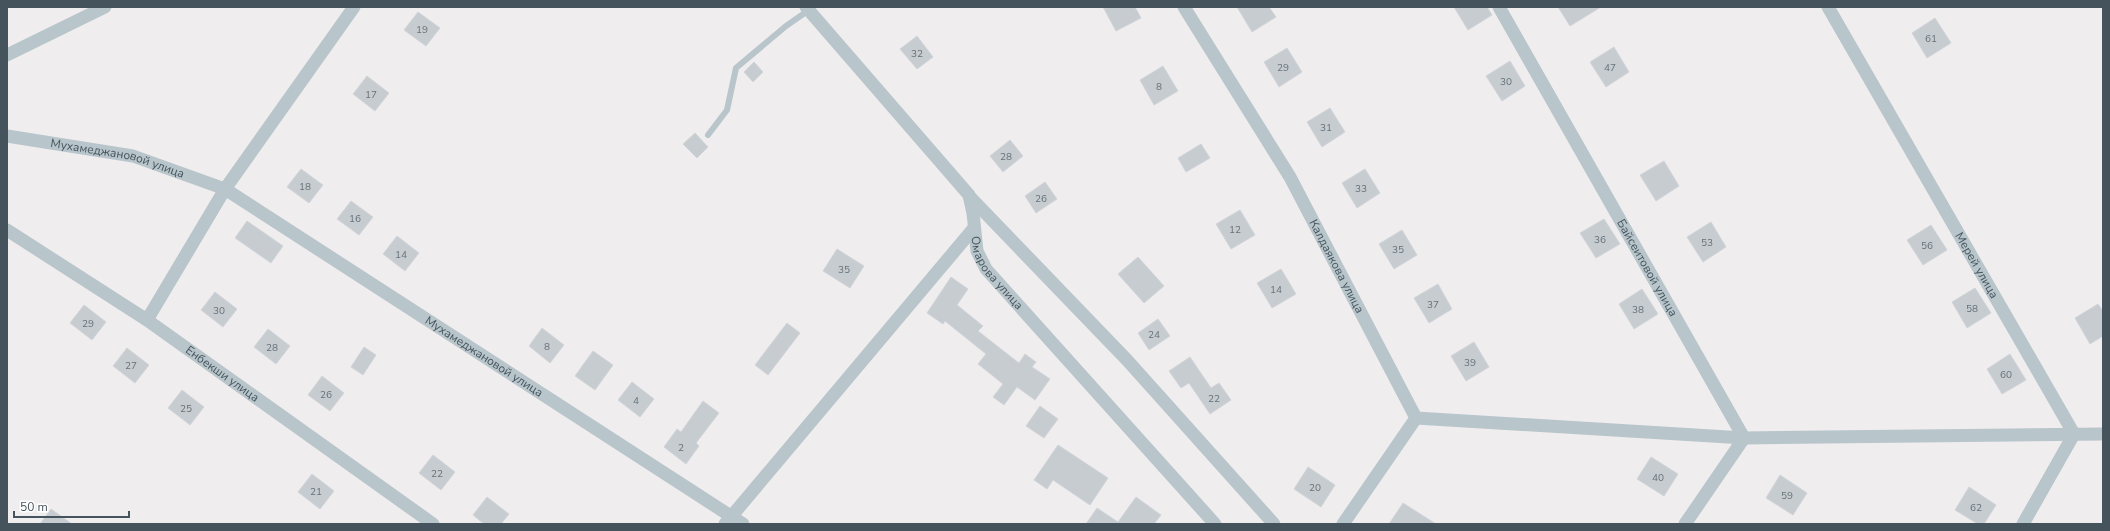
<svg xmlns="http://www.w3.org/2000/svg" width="2110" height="531" font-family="'Nunito Sans',sans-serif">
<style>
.building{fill:#c7ccd1;stroke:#d1d5d9}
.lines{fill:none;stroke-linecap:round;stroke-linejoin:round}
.lane{stroke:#b8c5cb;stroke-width:6}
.street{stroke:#b8c5cb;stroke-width:13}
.labels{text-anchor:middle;stroke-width:3;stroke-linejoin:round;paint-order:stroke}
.number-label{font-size:10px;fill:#667279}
.street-label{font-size:12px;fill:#45545c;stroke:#fff}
</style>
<rect width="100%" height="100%" fill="#f0edee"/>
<path class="building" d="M1103,7H1135L1141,18L1116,31Z
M1237,7H1269L1276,17L1252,32Z
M1454,7H1487L1492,15L1468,30Z
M1558,7H1601L1570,26Z
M418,12L440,28L426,46L404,30Z
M1935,18L1951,43L1927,58L1912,33Z
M917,36L933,57L917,69L900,49Z
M1614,47L1629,72L1606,87L1590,62Z
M1287,48L1302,72L1279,87L1264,62Z
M1510,61L1525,86L1502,101L1486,76Z
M754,62L763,72L753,82L744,72Z
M1163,66L1178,91L1154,105L1140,80Z
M367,76L389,93L375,111L353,94Z
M1330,108L1345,132L1322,147L1307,122Z
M695,133L708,147L697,158L683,144Z
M1010,140L1023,156L1003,172L990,156Z
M1201,144L1210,158L1186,172L1178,158Z
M1664,161L1679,186L1656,201L1640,175Z
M301,169L323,185L309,203L287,187Z
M1365,169L1380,193L1357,208L1342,183Z
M1045,182L1057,199L1036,213L1025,196Z
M351,201L373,217L359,235L337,219Z
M1240,210L1255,235L1231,249L1216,224Z
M1604,219L1620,244L1596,258L1580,233Z
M247,221L283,246L271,263L235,238Z
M1711,222L1726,247L1703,262L1687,237Z
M1931,225L1947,250L1923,265L1907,240Z
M1402,230L1417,255L1394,269L1379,244Z
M397,236L419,253L405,271L383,254Z
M837,249L864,266L850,288L823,271Z
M1138,257L1164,286L1144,303L1118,274Z
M1281,269L1296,294L1272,308L1257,283Z
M951,277L968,289L957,305L983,326L978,331L1019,363L1025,354L1036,362L1032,367L1050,379L1035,400L1017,387L1004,405L993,397L1003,384L978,364L986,354L945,321L943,324L927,313Z
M1438,284L1452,309L1429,323L1414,298Z
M1975,288L1991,313L1967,328L1952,302Z
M1642,289L1658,314L1634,329L1619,304Z
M215,292L237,309L223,327L201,310Z
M2098,304L2103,311V336L2090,344L2075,318Z
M84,305L106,322L92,340L70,323Z
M1158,319L1170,336L1149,350L1138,333Z
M787,323L800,333L768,375L755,365Z
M542,328L564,345L550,363L529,346Z
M268,329L290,346L276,364L254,347Z
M1474,342L1489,367L1466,381L1451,356Z
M364,347L376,355L363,375L351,367Z
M127,348L149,365L135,383L113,366Z
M593,351L613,365L595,390L575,376Z
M2010,354L2026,380L2002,394L1987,369Z
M1190,357L1211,388L1219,383L1231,400L1210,414L1189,383L1181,388L1169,371Z
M322,376L344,393L330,411L308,395Z
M632,382L654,399L640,417L618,400Z
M182,390L204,407L190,425L168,408Z
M703,401L719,413L696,443L699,446L686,464L664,447L677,429L681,432Z
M1040,406L1058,419L1044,438L1026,426Z
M1058,445L1108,478L1090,505L1053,480L1047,489L1034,480Z
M433,455L455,472L441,490L419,473Z
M1651,457L1678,474L1664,496L1637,479Z
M1308,467L1335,485L1321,507L1294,489Z
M312,474L334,491L320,509L298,492Z
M1780,475L1807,493L1793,515L1766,498Z
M1969,487L1996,505L1984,524H1978L1955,510Z
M487,497L509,514L501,524H484L473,515Z
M1136,497L1161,515L1154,524H1086L1097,508L1118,522Z
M1403,503L1436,524H1389Z
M51,509L72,524H40Z"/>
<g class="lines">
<path class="lane" d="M708,135L727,110L736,68L786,26L809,10"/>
<g class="street">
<path id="s1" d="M806,7L969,195L973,213L977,251L986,269L1215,524"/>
<path id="s2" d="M1184,7L1290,177L1416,418L1343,524"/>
<path id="s3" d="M1499,7L1744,438L1685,524"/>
<path id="s4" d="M1828,7L2074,434L2023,524"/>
<path d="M7,55L105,7"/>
<path id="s5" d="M7,136L133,156L225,189L354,7"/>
<path d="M970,197L1127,360L1274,524"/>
<path id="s6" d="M7,230L147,320L433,524"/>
<path id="s7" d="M147,320L225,189L743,524"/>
<path d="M1416,418L1744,438L2103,434"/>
<path d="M725,524L974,228"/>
</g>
</g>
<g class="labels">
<g class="number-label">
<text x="422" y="33">19</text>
<text x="1931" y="42">61</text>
<text x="917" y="57">32</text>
<text x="1283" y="71">29</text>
<text x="1610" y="71">47</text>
<text x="1506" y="85">30</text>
<text x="1159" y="90">8</text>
<text x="371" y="98">17</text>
<text x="1326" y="131">31</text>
<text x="1006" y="160">28</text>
<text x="305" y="190">18</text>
<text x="1361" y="192">33</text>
<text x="1041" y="202">26</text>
<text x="355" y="222">16</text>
<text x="1235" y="233">12</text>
<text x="1600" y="243">36</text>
<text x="1707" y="246">53</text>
<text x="1927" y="249">56</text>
<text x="1398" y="253">35</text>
<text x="401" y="258">14</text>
<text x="844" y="273">35</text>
<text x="1276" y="293">14</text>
<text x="1433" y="308">37</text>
<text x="1972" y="312">58</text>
<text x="1638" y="313">38</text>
<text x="219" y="314">30</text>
<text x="88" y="327">29</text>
<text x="1154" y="338">24</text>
<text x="547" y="350">8</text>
<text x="272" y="351">28</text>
<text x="1470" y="366">39</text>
<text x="131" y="369">27</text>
<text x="2006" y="378">60</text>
<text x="326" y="398">26</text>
<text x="1214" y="402">22</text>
<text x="636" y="404">4</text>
<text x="186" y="412">25</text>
<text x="681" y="451">2</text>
<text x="437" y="477">22</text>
<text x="1658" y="481">40</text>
<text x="1315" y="491">20</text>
<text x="316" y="495">21</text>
<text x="1787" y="499">59</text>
<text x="1976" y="511">62</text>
</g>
<g class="street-label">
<text dy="4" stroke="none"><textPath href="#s5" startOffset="113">Мухамеджановой улица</textPath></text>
<text dy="4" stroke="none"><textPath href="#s4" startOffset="298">Мерей улица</textPath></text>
<text dy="4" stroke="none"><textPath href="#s2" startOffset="301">Калдаякова улица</textPath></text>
<text dy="4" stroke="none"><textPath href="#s3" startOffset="300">Байсеитовой улица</textPath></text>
<text dy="4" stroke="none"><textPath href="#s1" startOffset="334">Омарова улица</textPath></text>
<text dy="4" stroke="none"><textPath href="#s7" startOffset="461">Мухамеджановой улица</textPath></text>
<text dy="4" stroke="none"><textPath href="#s6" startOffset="259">Енбекши улица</textPath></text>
</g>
</g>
<rect width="2110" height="531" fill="none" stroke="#45545c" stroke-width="16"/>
<path d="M14 511v6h115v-6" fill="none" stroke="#45545c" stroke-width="2"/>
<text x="20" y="511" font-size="12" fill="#45545c" stroke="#ffffff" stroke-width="3" paint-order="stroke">50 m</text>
</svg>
